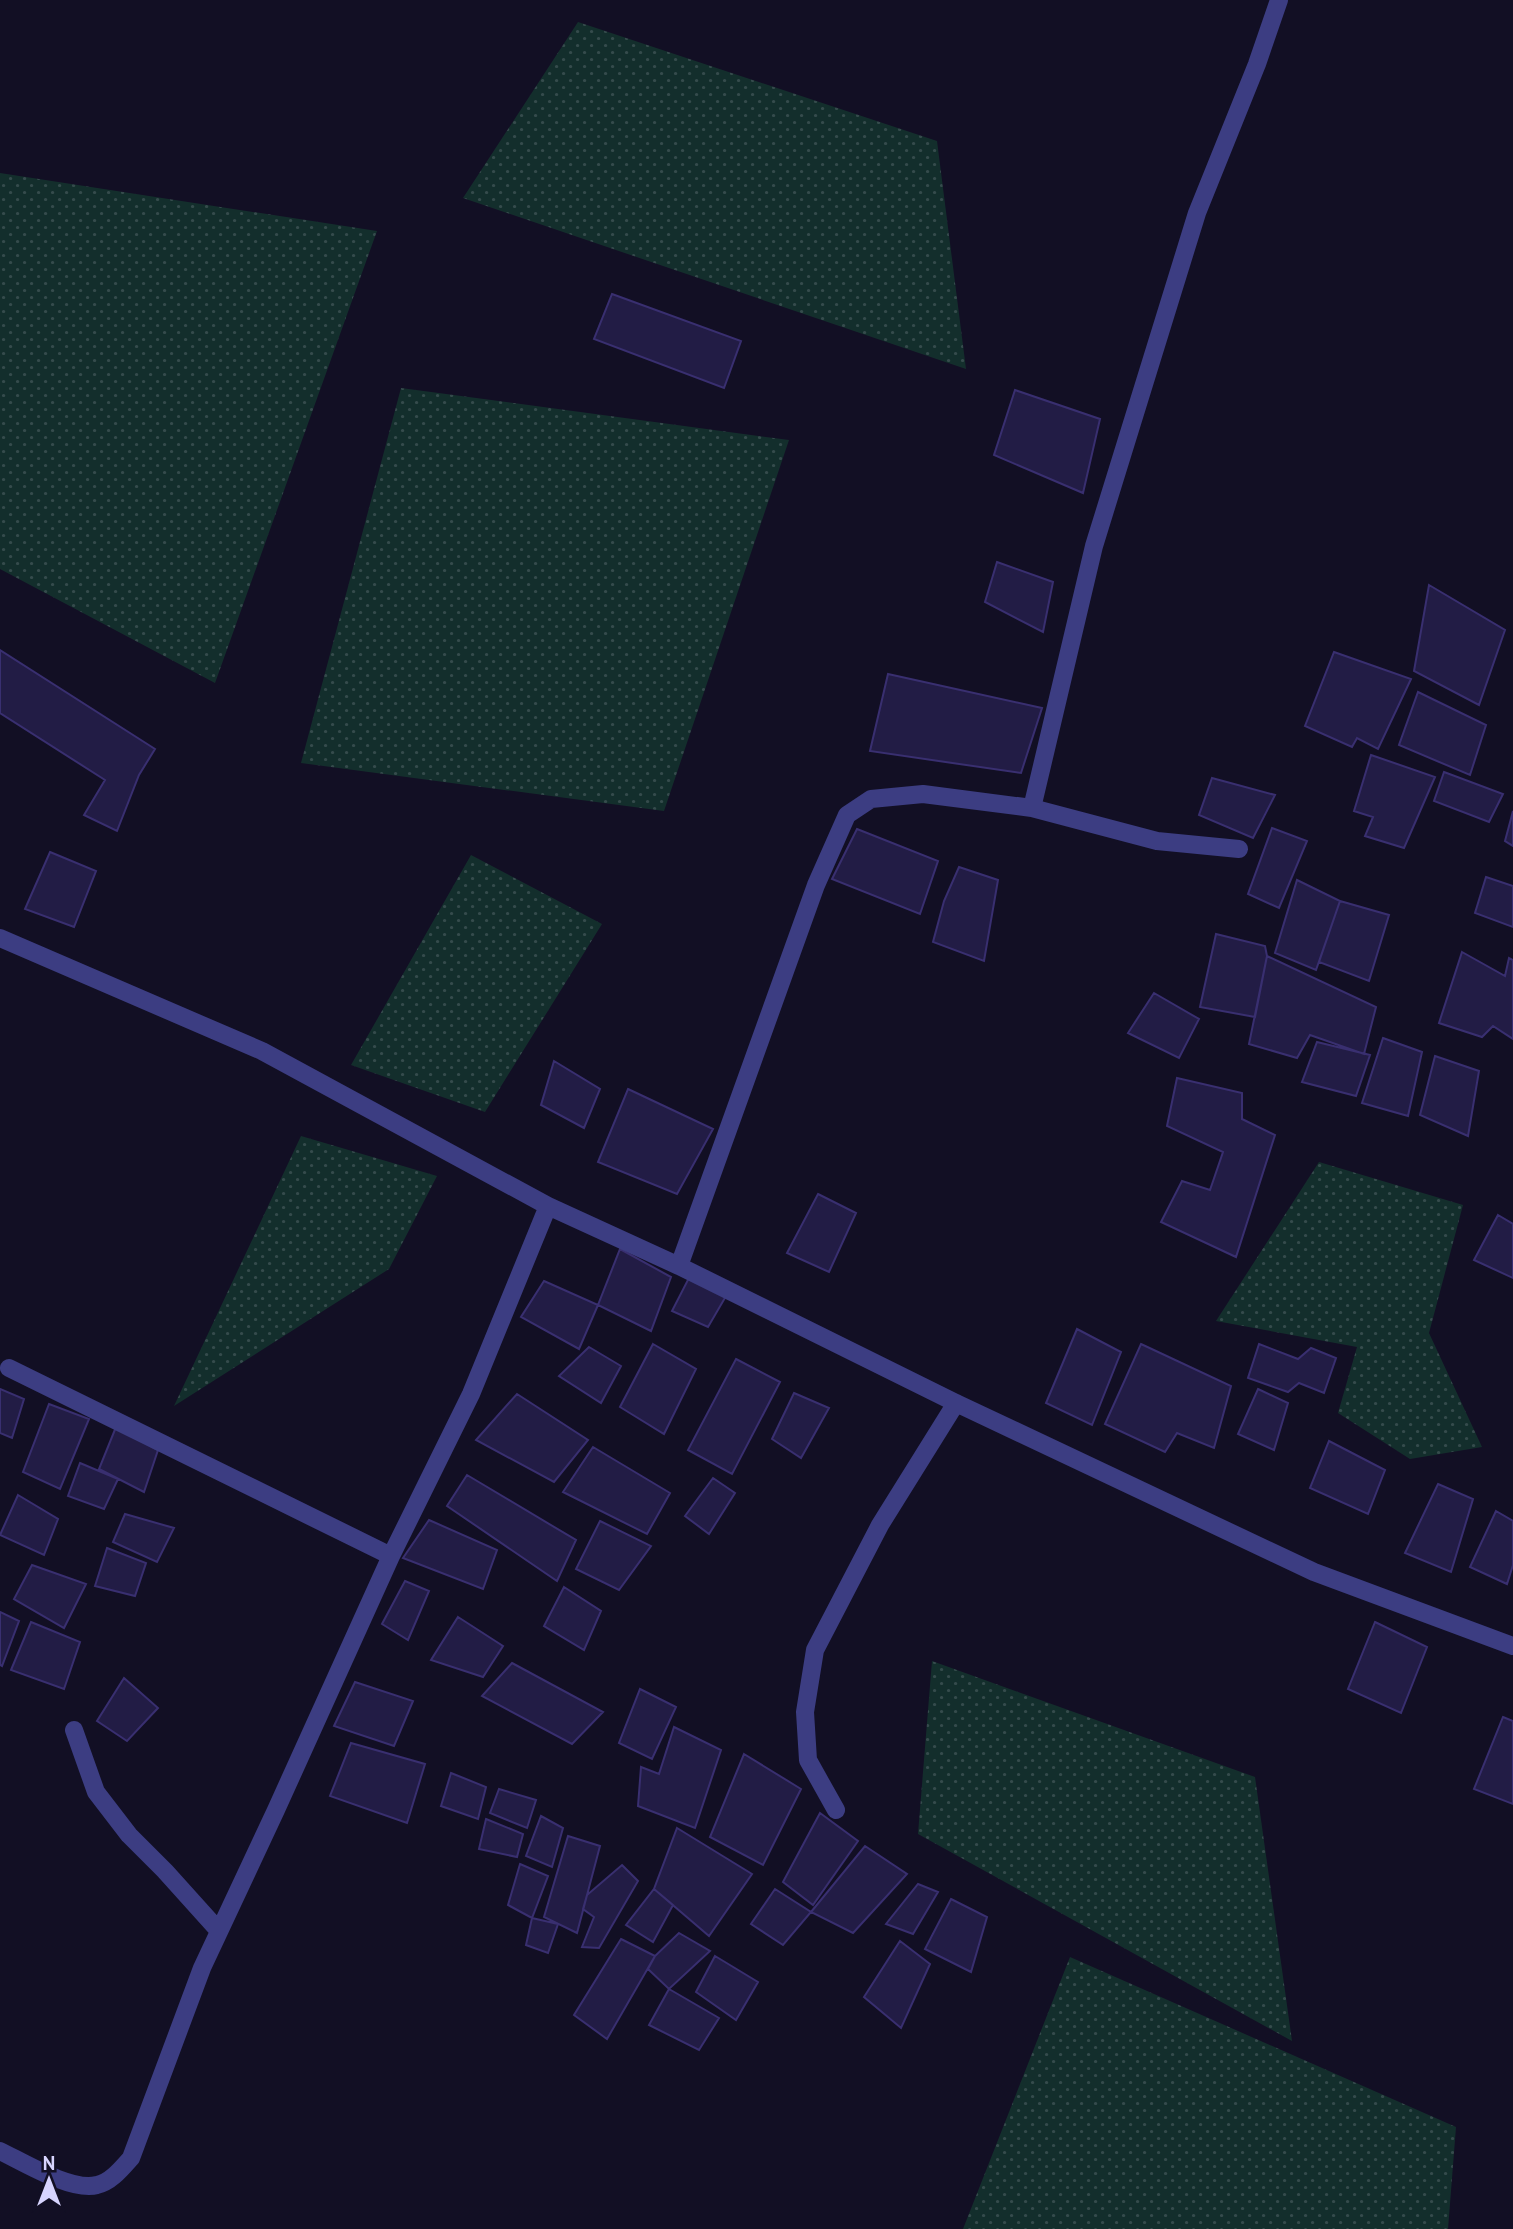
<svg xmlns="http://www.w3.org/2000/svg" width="1513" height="2229" font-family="'PT Sans',sans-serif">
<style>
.grass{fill:url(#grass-dots)}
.building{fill:#221c45;stroke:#392f70;stroke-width:2}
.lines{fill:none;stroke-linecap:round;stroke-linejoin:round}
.street{stroke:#3c3d82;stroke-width:18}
</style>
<defs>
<pattern id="grass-dots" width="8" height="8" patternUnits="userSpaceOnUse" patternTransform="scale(1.75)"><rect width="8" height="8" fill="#132e2c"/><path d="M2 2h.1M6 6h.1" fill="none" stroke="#354b4c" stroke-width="1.8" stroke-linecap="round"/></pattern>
</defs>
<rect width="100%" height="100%" fill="#120f24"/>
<path class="grass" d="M578,22L937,141L966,369L463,198Z
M0,173L377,231L215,683L0,569Z
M401,388L789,440L664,811L301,763Z
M471,855L602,924L485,1112L351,1065Z
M301,1136L437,1176L389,1269L174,1406Z
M1319,1162L1463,1205L1429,1333L1482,1447L1410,1459L1338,1413L1357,1347L1216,1321Z
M932,1661L1255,1777L1292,2041L918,1834Z
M1070,1957L1456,2127L1448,2229H963Z"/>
<path class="building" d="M612,294L741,341L724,388L594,339Z
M1015,390L1100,419L1083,493L994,455Z
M997,562L1053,582L1043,632L985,602Z
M1429,585L1505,630L1479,705L1414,671Z
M0,650L155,749L139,775L117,831L84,815L105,780L0,713Z
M1334,652L1411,679L1378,749L1357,738L1352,747L1305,726Z
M888,674L1042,708L1021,773L870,751Z
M1418,692L1486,725L1470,775L1399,745Z
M1371,755L1435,777L1404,848L1365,836L1373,817L1354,811Z
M1444,772L1503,794L1489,822L1434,801Z
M1212,778L1275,795L1253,838L1199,815Z
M1513,811V846L1505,841Z
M1272,828L1307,841L1279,908L1248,894Z
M857,829L938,861L920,914L832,879Z
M50,852L96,871L74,927L25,909Z
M959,867L998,880L984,961L933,942L944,901Z
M1486,877L1513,886V927L1475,913Z
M1297,880L1340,901L1316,970L1275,953Z
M1340,901L1389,915L1369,981L1319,962Z
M1216,934L1265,946L1267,956L1255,1017L1200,1007Z
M1462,952L1505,976L1509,958L1513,960V1039L1493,1026L1482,1037L1439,1023Z
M1267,956L1376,1007L1364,1054L1310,1035L1297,1058L1249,1044Z
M1154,993L1199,1019L1179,1058L1128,1033Z
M1383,1038L1422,1052L1408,1116L1362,1103Z
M1317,1042L1370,1055L1356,1096L1302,1082Z
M1435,1056L1479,1071L1468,1136L1420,1115Z
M554,1061L600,1089L584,1128L541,1105Z
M1177,1078L1242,1093V1119L1275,1135L1236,1257L1161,1222L1182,1181L1210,1190L1223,1152L1167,1126Z
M628,1089L713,1129L677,1194L598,1162Z
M818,1194L856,1213L829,1272L787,1253Z
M1498,1215L1513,1224V1278L1474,1260Z
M620,1249L671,1277L651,1331L598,1305Z
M692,1272L729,1291L708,1327L672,1311Z
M544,1281L598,1305L579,1349L521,1317Z
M1077,1329L1121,1352L1092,1425L1046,1403Z
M653,1344L696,1369L664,1434L620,1407Z
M1141,1344L1231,1386L1214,1448L1177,1433L1165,1452L1105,1424Z
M1259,1344L1298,1359L1311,1348L1336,1358L1324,1393L1299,1383L1288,1392L1248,1378Z
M589,1347L621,1366L601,1403L559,1376Z
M736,1359L780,1382L732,1474L688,1450Z
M0,1389L24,1399L12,1438L0,1433Z
M1258,1389L1288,1403L1274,1450L1238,1434Z
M794,1393L829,1408L801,1458L772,1439Z
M517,1394L588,1440L554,1482L476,1440Z
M49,1404L89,1419L60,1489L23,1472Z
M116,1427L158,1450L144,1492L99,1469Z
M1329,1441L1385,1470L1368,1514L1310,1488Z
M593,1447L670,1493L647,1534L563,1492Z
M80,1463L118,1479L104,1509L68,1496Z
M467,1475L576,1540L557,1581L447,1506Z
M713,1478L735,1493L709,1534L685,1516Z
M1438,1484L1473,1499L1451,1572L1405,1553Z
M18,1495L58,1519L44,1555L0,1535Z
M1496,1511L1513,1521V1565L1507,1584L1470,1567Z
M125,1514L174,1528L157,1562L113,1542Z
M429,1520L497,1550L483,1589L403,1558Z
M600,1521L651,1546L619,1590L576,1569Z
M107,1548L146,1563L135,1596L95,1586Z
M32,1565L86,1584L64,1628L14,1599Z
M405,1581L429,1591L408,1640L382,1624Z
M564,1587L601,1611L584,1650L544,1626Z
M0,1612L19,1621L2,1666L0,1665Z
M458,1617L503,1646L483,1677L431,1660Z
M31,1622L80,1642L64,1689L11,1670Z
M1375,1622L1427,1647L1401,1713L1348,1689Z
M512,1663L603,1712L572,1744L482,1696Z
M124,1678L158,1708L127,1741L97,1721Z
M355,1682L413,1701L394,1746L334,1726Z
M640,1689L676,1707L652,1759L619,1743Z
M1503,1717L1513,1721V1804L1474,1789Z
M674,1727L721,1750L695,1828L638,1806L641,1767L659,1774Z
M351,1743L425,1764L407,1823L330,1796Z
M744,1754L801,1789L763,1865L710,1837Z
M451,1773L486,1787L478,1819L441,1806Z
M499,1789L536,1800L527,1828L490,1813Z
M820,1813L858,1841L813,1905L783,1882Z
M541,1816L563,1828L552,1867L526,1856Z
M486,1819L523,1834L517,1857L479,1849Z
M677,1828L752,1874L709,1936L654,1889Z
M568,1836L600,1846L577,1933L544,1917Z
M865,1846L907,1874L853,1933L811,1912Z
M520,1864L548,1876L532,1918L508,1905Z
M622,1865L638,1881L599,1948L582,1947L594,1917L583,1909L587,1895Z
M918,1884L938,1892L913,1934L886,1924Z
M654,1889L673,1905L653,1942L626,1925Z
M775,1889L811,1912L783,1945L751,1924Z
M951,1899L987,1917L971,1972L925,1949Z
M532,1918L558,1924L548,1953L526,1945Z
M679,1933L710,1951L669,1989L648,1969L655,1956Z
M621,1939L655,1956L607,2039L574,2015Z
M900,1941L930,1964L901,2028L864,1997Z
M715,1956L758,1982L736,2020L696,1992Z
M669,1989L719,2018L699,2050L649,2025Z"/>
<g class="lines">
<path class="street" d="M1032,808L1094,546L1197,213L1257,64L1279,0
M0,938L262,1051L548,1206L679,1266L956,1403L1314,1572L1513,1646
M679,1266L816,885L847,815L871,799L923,794L1032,808L1157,841L1239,849
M9,1368L391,1556
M74,1730L96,1792L129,1835L165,1871L219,1931
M836,1810L808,1760L805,1712L815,1650L880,1525L956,1403
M0,2151C23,2162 72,2192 97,2185C111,2182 122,2168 131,2158L202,1968L276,1810L391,1556L471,1394L548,1206"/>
</g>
<g transform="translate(49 2180)" stroke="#120f24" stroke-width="5" paint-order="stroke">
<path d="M0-5L12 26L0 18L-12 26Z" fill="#d7d4fe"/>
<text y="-10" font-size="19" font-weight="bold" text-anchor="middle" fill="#d7d4fe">N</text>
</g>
</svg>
